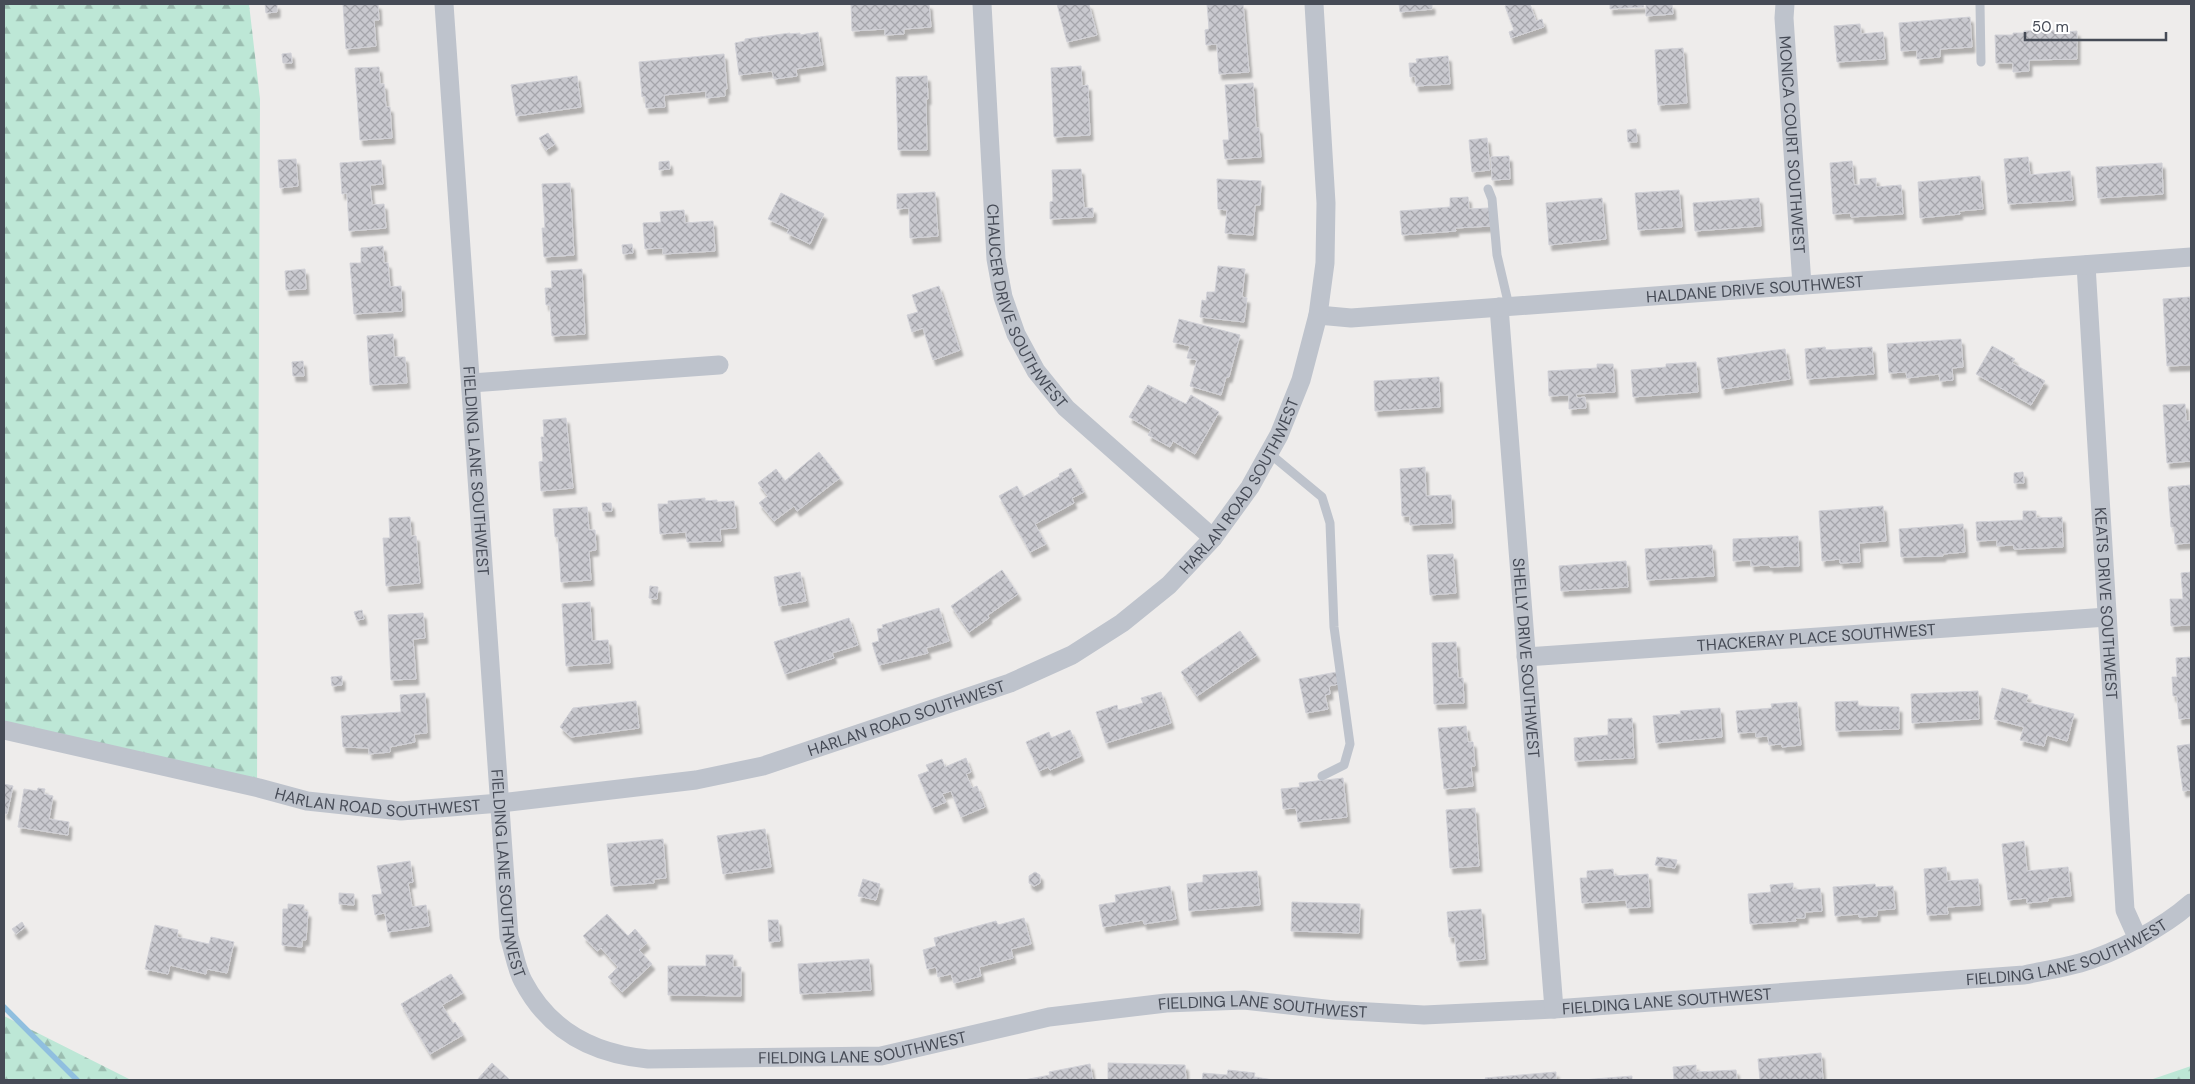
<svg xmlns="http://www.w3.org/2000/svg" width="2195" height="1084" font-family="'DM Sans',sans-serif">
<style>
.forest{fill:url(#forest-firs)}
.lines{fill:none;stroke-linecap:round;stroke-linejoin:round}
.stream{stroke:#90bfdf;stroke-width:5.5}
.building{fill:url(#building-cross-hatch);stroke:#d0d0d6;filter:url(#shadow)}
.lane{stroke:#bec3cc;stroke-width:9}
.street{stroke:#bec3cc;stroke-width:19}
.labels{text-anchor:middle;stroke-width:4;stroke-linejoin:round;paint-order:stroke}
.street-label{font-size:16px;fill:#464b56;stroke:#fff}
</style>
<defs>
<pattern id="forest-firs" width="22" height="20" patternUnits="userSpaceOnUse" patternTransform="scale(1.25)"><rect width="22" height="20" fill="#bde7d6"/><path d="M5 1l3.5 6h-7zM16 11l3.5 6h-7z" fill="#9bbdb0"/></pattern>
<pattern id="building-cross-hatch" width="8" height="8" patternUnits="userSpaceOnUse" patternTransform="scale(1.25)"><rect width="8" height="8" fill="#c9c9cf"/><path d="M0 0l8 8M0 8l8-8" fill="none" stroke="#a5a5ab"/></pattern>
<filter id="shadow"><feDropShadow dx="3" dy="5.5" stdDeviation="1" flood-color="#0004"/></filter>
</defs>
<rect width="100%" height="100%" fill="#eeeceb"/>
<path class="forest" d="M4,4H249L260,99L257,789L4,728Z
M4,1016L131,1080H4Z
M2191,1066V1080H2150Z"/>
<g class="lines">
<path class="stream" d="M4,1007L77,1080"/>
</g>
<path class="building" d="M265,4H277V12L266,13Z
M343,4H378L379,20H374L376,46L346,49Z
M851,4H929L931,27L904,29V34L885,35V29L852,31Z
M1057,4H1089L1097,35L1067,42Z
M1207,4H1243L1249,72L1219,74L1217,44L1206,45L1205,30L1209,29Z
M1399,4H1432V9L1400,12Z
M1512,4H1530L1536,21L1542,19L1544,27L1511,38L1509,32L1514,30L1505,6Z
M1610,4H1643L1644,7L1610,9Z
M1646,4H1672L1673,14L1646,16Z
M1970,17L1972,47L1940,49V57L1917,59V50L1901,51L1899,23Z
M1860,24L1861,34L1883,32L1885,59L1837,62L1834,26Z
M2066,30V32L2077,31V59L2029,60V71L2013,72V63H1996L1995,35H2013V33H2024V31Z
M818,32L823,65L796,69L797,76L774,79L772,71L739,75L735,43L745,41V39L790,33V34L800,33V35Z
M1683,48L1687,103L1658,105L1655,50Z
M291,53L292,63H283L282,54Z
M724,54L727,89H725V96L706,98V91L664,95L665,107L646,108L645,96L642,97L639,62Z
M1448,56L1450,84L1416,86L1415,76L1410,77L1409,63H1417L1416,59Z
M1081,66L1082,86L1088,85L1090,135L1054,137L1051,68Z
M379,67L380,84H384L386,107H390L392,138L360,140L355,68Z
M577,76L581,107L516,116L511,85Z
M927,76L928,99H926L927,150H898L896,77Z
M1253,83L1256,128H1259L1261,157L1225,159L1223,140H1229L1225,85Z
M1636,129L1637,142H1628L1627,130Z
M548,133L555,144L546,150L539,138Z
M1487,138L1490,170L1472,172L1469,140Z
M1509,156L1510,179L1492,180L1491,157Z
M2028,157L2030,175L2070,171L2073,200L2008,204L2004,159Z
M296,159L298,186L280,188L278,160Z
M381,160L383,184L370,185L372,205L384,204L386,228L349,231L347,193L342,194L340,163Z
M669,161L670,169L659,170V162Z
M1852,161L1854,185H1860V179L1876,178V187L1901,185L1903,214L1851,217V213L1833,214L1830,163Z
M2162,163L2163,194L2098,198L2096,167Z
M1081,169L1084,208H1093V217L1050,219V202L1053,201L1052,170Z
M1980,176L1983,209L1959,211L1960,214L1920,218L1918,182Z
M1217,179L1261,181L1260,205H1255L1253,235L1225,233L1227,210L1218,209Z
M570,183L574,255L544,257L542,228H545L542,184Z
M1679,190L1682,227L1638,230L1635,193Z
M935,192L938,236L910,238L909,208L897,209V194Z
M781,193L824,214L810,244L787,233L789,229L768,219Z
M1468,197L1469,209L1489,208L1491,226L1455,228L1456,231L1402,235L1400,211L1450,207V198Z
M1602,198L1606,239L1549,245L1546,203Z
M1759,198L1761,226L1695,231L1693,203Z
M684,210L685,223L713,221L715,251L663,254V248L645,249L643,223L661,222L660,212Z
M632,244L633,253L623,254L622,245Z
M383,246L384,263H388L390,287L401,286L402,311L354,314L350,263H361V248Z
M1218,266L1245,269L1242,297L1247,298L1244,322L1200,317L1202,300L1206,301L1207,292H1215Z
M305,269L306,289L286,290L285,271Z
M582,269L585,334L552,336L550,305H546L545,288H552L551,271Z
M939,286L960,350L933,360L923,328L912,332L907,315L918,312L912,295Z
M2190,297L2191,365L2167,366L2163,299Z
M1179,319L1240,335L1229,377H1226L1221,395L1190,386L1197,360L1187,358L1190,346L1173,342Z
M393,334L394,357H405L407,383L370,385L367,336Z
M1961,339L1963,367L1952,368L1953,380L1940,381L1939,374L1907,378L1906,372L1889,373L1887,344Z
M1992,346L2015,359L2012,363L2045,381L2031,405L1976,374Z
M1825,347L1826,350L1872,347L1874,374L1807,379L1805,349Z
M1785,349L1790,379L1722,389L1717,358Z
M303,361L304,376H293L292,362Z
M1696,362L1698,392L1633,397L1631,370L1666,367V364Z
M1597,364H1613L1615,392L1576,394L1577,398L1585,397L1586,408L1569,409V395L1549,396L1548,371L1597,368Z
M1439,377L1440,407L1375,411L1374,381Z
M1148,385L1186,404L1191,395L1219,412L1195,454L1173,441L1170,447L1148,435L1151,430L1129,417Z
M2185,404L2186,421H2191V461L2167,463L2163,405Z
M566,418L573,488L541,491L539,462L543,461L541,437H544L543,420Z
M819,452L840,478L797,511L794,506L774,521L759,503L768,496L758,483L776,469L785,481Z
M1425,467L1426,496L1451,495L1452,523L1410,525V516H1402L1400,469Z
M1071,468L1084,492L1072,498L1074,503L1035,524L1046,544L1030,552L999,496L1017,486L1023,497L1060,476L1059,474Z
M2023,472L2024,483H2014V473Z
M2191,485V543L2175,544L2174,527H2171L2168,487Z
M705,498V501L717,500V502L734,501L736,528L720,529L721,541L687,542L686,532L660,534L658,504H668V501Z
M602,503H611L612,511H603Z
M1883,506L1886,541L1859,543L1860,562L1840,563V559L1822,561L1819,511Z
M587,507L589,530H595L596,550L589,551L591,580L561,582L558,537H555L553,509Z
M2023,511H2036V518L2062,517L2063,547L2014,549V545L1997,546V540L1977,541L1976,522L2023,520Z
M410,517L411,536H416L420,583L386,586L383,538H390L389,518Z
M1963,524L1965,552L1943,554V556L1901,557L1899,529Z
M1798,536L1799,566L1770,567V565L1751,566V560L1733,561V539Z
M1712,545L1714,576L1647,580L1645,549Z
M1453,554L1456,593L1430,595L1427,555Z
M1626,561L1628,587L1561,591L1559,566Z
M1002,570L1018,594L988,615L989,618L969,632L951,606Z
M800,572L806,601L779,606L774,577Z
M2191,572V625L2171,626L2170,599H2183L2181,573Z
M650,586L658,587L657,599L649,598Z
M590,602L592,641L608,640L610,663L566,666L562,604Z
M939,608L949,641L926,648L928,653L879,665L872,643L879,641L877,629L883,628L882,625Z
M362,610L364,619L357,620L354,612Z
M423,613L425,638L413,639L416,679L391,680L388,615Z
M849,618L858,645L832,653L834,658L785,674L774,642Z
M1240,631L1257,655L1197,696L1181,672Z
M1456,642L1458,678H1463L1464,703L1434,704L1432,643Z
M2191,657V718L2179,719L2177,696H2173L2172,677H2177L2176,658Z
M1337,672L1339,684L1329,686L1330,694L1325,695L1328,709L1306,713L1299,679Z
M342,676V685L332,686L331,677Z
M2002,688L2028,695L2026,702L2074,714L2067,741L2047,735L2044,746L2020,740L2024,727L1994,719Z
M1978,691L1979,719L1912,723L1911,694Z
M1161,692L1171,723L1106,743L1096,712L1117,705L1118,710L1143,703L1141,698Z
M425,693L427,733L414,734L415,742L390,747V752L369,754V748L343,747L341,716L401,712L400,695Z
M636,701L639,728L571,737L560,727L573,708Z
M1858,701V706L1899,707V729L1836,731L1835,702Z
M1797,702L1801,745L1782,747V744L1769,745L1768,736L1756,737V732L1738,733L1736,711L1772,708L1771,704Z
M1720,708L1722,737L1656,743L1653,716L1681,714L1680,711Z
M1632,718L1634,758L1575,761L1574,738L1608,735V719Z
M1466,726L1468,742H1473L1475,766H1471L1473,786L1444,789L1438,728Z
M1070,730L1081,756L1050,770L1048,767L1039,771L1026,742L1049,732L1051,738Z
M2191,744V790L2183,791L2177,746Z
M966,758L971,772L966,774L972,788L977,786L985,807L961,817L951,791L942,794L946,802L932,808L918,775L929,771L926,765L942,759L945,767Z
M1343,778L1347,817L1298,822L1296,808L1283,809L1281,789L1300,787L1299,783Z
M4,784L13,786L7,814L4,813Z
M38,788L45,789L44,794L53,796L49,819L69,822L68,835L18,827L24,789L37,791Z
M1475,808L1479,866L1450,868L1446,810Z
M765,829L771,867L723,874L717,836Z
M663,839L666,878L654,879V883L611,886L607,844Z
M2024,841L2027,871L2068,867L2071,896L2048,898V901L2027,903V898L2008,900L2002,844Z
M1657,857L1677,860L1675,868L1655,865Z
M410,861L413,882L408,883L412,907L426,905L429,926L388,932L385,913L375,915L372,895L382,894L377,866Z
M1946,867L1947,881L1978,879L1980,905L1947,907L1948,914L1927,915L1924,869Z
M1613,869L1614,876L1648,874L1650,907L1627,908L1626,900L1582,903L1580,878H1587V871Z
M1257,871L1260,905L1189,911L1187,884L1203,882V875Z
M1035,872L1040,875V883L1034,886L1029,883V876Z
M863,879L880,884L876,900L858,896Z
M1793,883V890L1820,888L1822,911L1805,912V918H1795L1796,921L1750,924L1748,894L1771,892L1770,885Z
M1875,884L1876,887L1893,886L1895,909L1877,910V916L1859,917V914L1835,916L1833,887Z
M1170,886L1176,919L1144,924L1143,920L1103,927L1099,905L1116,902L1115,895Z
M339,893L354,894V905L339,904Z
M1292,902L1360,904L1359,933L1291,931Z
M288,904L304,905V911L308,912L306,940H302V947L282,945L283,909H288Z
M1481,909L1485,959L1457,961L1455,937H1449L1447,912Z
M607,914L628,936L635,929L647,943L639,950L652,964L622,992L608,977L618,967L601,948L597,951L583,936Z
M1024,918L1031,944L1011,949L1013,958L979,967L981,976L954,983L951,974L938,977L936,967L927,969L923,950L936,946L934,938L996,921L998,925Z
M768,920H778L780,941L769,942Z
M22,922L25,927L16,934L12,929Z
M155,925L178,930L177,937L209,944L211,937L234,942L227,973L207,969L206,974L170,965L168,974L145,969Z
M706,955H733V967H741V996L668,995V966H706Z
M869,959L871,990L800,994L798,964Z
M451,974L463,993L442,1005L453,1024L455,1022L463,1035L430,1054L401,1004Z
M1821,1053L1823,1080H1760L1758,1059Z
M492,1063L510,1080H477Z
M1108,1063L1185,1065L1186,1080H1108Z
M1090,1064L1093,1080H1024L1050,1075L1049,1072Z
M1696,1065V1072L1736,1070L1737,1080H1674L1673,1067Z
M1228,1070L1255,1073L1254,1077L1274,1080H1202L1203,1073L1227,1075Z
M1556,1072V1080H1486L1485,1078Z
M1632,1076V1080H1582Z"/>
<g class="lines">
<path class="lane" d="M1980,4L1981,62
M1488,189L1492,199L1497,255L1509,306
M1269,453L1322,497L1330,523L1334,627L1350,744L1344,765L1322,776"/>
<g class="street">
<path id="s1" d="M444,4L509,937C514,951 516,968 523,981C549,1031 594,1054 648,1059L881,1056L1049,1017L1166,1003L1244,1000L1334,1010L1424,1015L1554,1009L2024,975C2043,971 2062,968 2080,963C2116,953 2164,927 2191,903"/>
<path id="s2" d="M982,4L996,259L1003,297L1016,334L1036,371L1066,408L1213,538"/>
<path id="s3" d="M1785,4L1784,18L1802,285"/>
<path id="s4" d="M2086,265L2125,910L2138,939"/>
<path id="s5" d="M1499,307L1554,1009"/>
<path id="s6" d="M1318,315L1351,318L2191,257"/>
<path d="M471,383L719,365"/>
<path id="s7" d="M1526,657L2107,617"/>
<path id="s8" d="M4,730L259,788L307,801L401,811L500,803L696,780L763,766L1010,683L1072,655L1122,623L1169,585L1213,538L1250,487L1279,435L1301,380L1318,315L1325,263L1326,203L1314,4"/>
</g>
</g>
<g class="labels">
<g class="street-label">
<text dy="6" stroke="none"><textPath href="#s3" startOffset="141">MONICA COURT SOUTHWEST</textPath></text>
<text dy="6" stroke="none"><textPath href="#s6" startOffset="438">HALDANE DRIVE SOUTHWEST</textPath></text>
<text dy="6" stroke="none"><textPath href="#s2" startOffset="310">CHAUCER DRIVE SOUTHWEST</textPath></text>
<text dy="6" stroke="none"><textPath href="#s1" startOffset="468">FIELDING LANE SOUTHWEST</textPath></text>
<text dy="6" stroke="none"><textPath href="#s8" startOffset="1342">HARLAN ROAD SOUTHWEST</textPath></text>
<text dy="6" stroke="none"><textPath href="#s4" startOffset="339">KEATS DRIVE SOUTHWEST</textPath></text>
<text dy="6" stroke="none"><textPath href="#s7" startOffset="291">THACKERAY PLACE SOUTHWEST</textPath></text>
<text dy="6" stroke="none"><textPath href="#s5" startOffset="352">SHELLY DRIVE SOUTHWEST</textPath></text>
<text dy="6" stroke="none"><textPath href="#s8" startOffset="922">HARLAN ROAD SOUTHWEST</textPath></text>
<text dy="6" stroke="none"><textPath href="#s8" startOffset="382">HARLAN ROAD SOUTHWEST</textPath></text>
<text dy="6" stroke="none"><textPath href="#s1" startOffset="872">FIELDING LANE SOUTHWEST</textPath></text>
<text dy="6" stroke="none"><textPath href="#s1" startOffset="2566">FIELDING LANE SOUTHWEST</textPath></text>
<text dy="6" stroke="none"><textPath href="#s1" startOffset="2161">FIELDING LANE SOUTHWEST</textPath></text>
<text dy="6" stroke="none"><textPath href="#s1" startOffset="1756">FIELDING LANE SOUTHWEST</textPath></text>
<text dy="6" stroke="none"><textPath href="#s1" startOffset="1351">FIELDING LANE SOUTHWEST</textPath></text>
</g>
</g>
<rect width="2195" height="1084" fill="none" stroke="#464b56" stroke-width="10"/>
<path d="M2025 32v8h141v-8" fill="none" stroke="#464b56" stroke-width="2.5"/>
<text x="2032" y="32" font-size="15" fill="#464b56" stroke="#ffffff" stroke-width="4" paint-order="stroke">50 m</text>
</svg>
